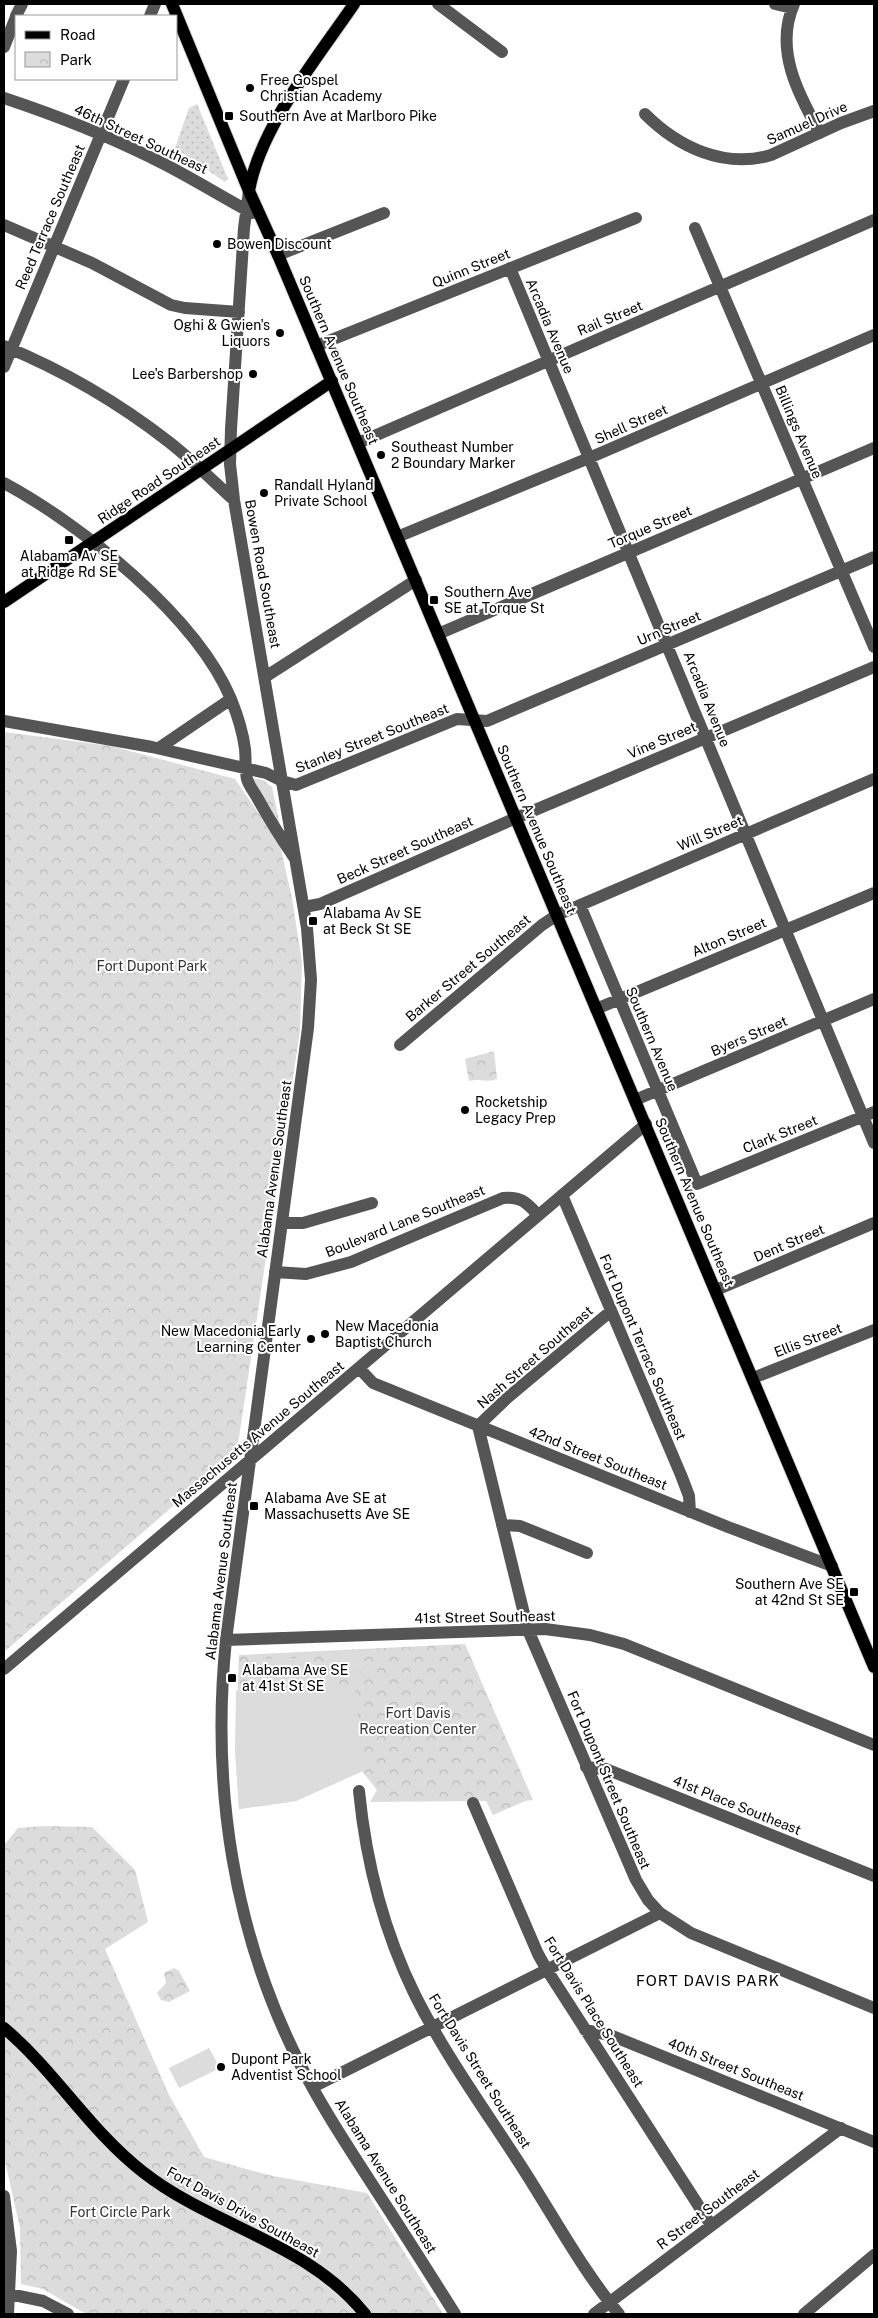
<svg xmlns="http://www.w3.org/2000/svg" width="878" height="2318" font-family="'Public Sans',sans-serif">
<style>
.grass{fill:url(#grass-dots)}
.park{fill:url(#park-crowns)}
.pitch{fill:#dcdcdc}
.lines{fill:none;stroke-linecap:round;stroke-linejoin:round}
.major-casing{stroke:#dbdbdb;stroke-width:14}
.minor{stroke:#555;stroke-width:12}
.major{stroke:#000;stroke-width:12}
.poi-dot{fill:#000;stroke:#fff;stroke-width:2}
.labels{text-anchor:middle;stroke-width:4;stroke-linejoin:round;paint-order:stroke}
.poi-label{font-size:14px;fill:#000;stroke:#fff;text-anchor:start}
.street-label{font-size:14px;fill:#000;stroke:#fff}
.park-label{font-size:14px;fill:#333;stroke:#fff}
.neighbourhood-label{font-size:15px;letter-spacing:1px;fill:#000;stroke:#fff}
</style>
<defs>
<pattern id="grass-dots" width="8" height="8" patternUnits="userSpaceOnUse" patternTransform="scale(1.25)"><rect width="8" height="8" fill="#dcdcdc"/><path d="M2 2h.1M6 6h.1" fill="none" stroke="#bbb" stroke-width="1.8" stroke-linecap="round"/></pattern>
<pattern id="park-crowns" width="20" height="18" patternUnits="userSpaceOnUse" patternTransform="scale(1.25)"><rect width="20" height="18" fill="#dcdcdc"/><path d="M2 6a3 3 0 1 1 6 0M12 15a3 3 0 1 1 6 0" fill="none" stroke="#bbb"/></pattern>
</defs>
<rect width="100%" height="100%" fill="#fff"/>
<path class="grass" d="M197,104L228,179L225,182L175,148L189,108Z"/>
<path class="park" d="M4,732L111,746L235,779L280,845L292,898L302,962L300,1031L237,1451L4,1652Z
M252,778L263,780L272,787L280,825Z
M494,1051L497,1079C487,1083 479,1078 469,1081L465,1059Z
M465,1644L533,1800L525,1801L493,1815L486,1801L370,1802L377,1790L362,1771L296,1801L239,1809L235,1750L239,1655Z
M44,1826L92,1827L135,1870L148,1922L105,1949L169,2095L204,2157L268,2175L367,2193L443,2314H86L43,2289L21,2284L20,2228L4,2157V1845L18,1828Z
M174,1968L179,1971L190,1991L169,2002L161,2000L157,1993L166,1983L164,1973Z"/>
<path class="pitch" d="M329,1656H359L360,1678L330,1680Z
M306,1658L308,1683L256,1684L255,1659Z
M355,1687L363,1771L296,1801L239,1809L235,1749L236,1691Z
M209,2048L220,2068L179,2088L169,2068Z"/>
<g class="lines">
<defs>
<path id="major" d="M172,4L249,191L278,255L874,1667
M249,191C260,127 318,57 354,4
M4,602L332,381
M4,2028C55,2071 90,2131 143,2172C213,2227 307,2242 365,2314"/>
</defs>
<use href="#major" class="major-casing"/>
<path class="minor" d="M438,4L502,52
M775,4L792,8
M794,4C774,49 798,94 820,133
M16,16L22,4
M150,16L155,4
M4,47L16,17
M4,98C55,115 104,134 152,158C186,174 218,195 252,213
M645,114C678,147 724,169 771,155L841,123L874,111
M249,191L244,228L231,429L230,464L234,500L307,928L311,980L308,1028L226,1640C211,1785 233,1933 300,2064C321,2106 347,2145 372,2184C400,2227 428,2271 455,2314
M4,225L92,263L171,305L185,308L239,312
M695,228L874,647
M278,255L384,213
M510,268L874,1143
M4,346C62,370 119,403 169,442C192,460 213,481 234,500
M316,346L636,218
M4,367L124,79
M358,443L874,220
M4,483C82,525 196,616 231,699C237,714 243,733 245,749C246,759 245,771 247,779C249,786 255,793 258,799C269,819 281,838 294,857
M397,537L589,458L874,335
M438,634L874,448
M265,677L416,580
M4,721L152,747L266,773L282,781L296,785L457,719L487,721L874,557
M159,748L231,699
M580,905L697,1184L874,1112
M304,907L320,904L516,818L874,667
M596,1009L874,893
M400,1045L542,925L557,915L874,779
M635,1100L874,999
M562,1195L681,1475L689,1496L690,1512
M282,1223H303L372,1203
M275,1272L306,1274L351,1262L503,1198C521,1196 527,1203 538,1215
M716,1290L874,1223
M611,1311L506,1399L478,1426L528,1630L636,1880L648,1900L660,1913L691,1933L874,2008
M359,1368L373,1383L728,1527L832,1566
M753,1378L874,1330
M502,1525L520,1526L587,1553
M226,1640L545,1629L590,1635L624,1644L874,1745
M4,1669L646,1124
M586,1767L606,1769L874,1876
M359,1791C366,1862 384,1932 415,1995C446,2057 488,2114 525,2172C555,2219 583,2271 619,2314
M473,1803L538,1954L547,1970L711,2225
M585,2030L610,2035L874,2142
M313,2087L660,1913
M4,2196L11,2251L8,2314
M9,2294L43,2301L68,2314
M594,2314L841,2128
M804,2314L874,2255"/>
<use href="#major" class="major"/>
</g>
<g class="poi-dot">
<circle cx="250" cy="88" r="5"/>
<rect x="224" y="111" width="10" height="10" rx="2.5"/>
<circle cx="217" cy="244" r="5"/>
<circle cx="280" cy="333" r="5"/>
<circle cx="253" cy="374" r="5"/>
<circle cx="381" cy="455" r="5"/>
<circle cx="264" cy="493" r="5"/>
<rect x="64" y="535" width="10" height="10" rx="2.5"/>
<rect x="429" y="595" width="10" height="10" rx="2.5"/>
<rect x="308" y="916" width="10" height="10" rx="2.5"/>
<circle cx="465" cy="1110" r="5"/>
<circle cx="325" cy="1334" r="5"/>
<circle cx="311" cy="1339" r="5"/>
<rect x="249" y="1501" width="10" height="10" rx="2.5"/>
<rect x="849" y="1587" width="10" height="10" rx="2.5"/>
<rect x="227" y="1673" width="10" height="10" rx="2.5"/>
<circle cx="221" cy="2067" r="5"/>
</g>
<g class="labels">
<g class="poi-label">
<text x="260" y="85">Free Gospel<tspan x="260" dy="16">Christian Academy</tspan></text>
<text x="239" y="121">Southern Ave at Marlboro Pike</text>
<text x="227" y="249">Bowen Discount</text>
<text x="270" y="330" text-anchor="end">Oghi &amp; Gwien's<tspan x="270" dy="16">Liquors</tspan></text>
<text x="243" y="379" text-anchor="end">Lee's Barbershop</text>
<text x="391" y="452">Southeast Number<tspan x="391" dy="16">2 Boundary Marker</tspan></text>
<text x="274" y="490">Randall Hyland<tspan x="274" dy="16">Private School</tspan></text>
<text x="69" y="561" text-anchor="middle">Alabama Av SE<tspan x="69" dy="16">at Ridge Rd SE</tspan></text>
<text x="444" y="597">Southern Ave<tspan x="444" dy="16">SE at Torque St</tspan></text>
<text x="323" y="918">Alabama Av SE<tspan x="323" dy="16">at Beck St SE</tspan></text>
<text x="475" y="1107">Rocketship<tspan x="475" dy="16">Legacy Prep</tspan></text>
<text x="335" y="1331">New Macedonia<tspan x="335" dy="16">Baptist Church</tspan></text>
<text x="301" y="1336" text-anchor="end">New Macedonia Early<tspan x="301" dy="16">Learning Center</tspan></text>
<text x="264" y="1503">Alabama Ave SE at<tspan x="264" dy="16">Massachusetts Ave SE</tspan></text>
<text x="844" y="1589" text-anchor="end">Southern Ave SE<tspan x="844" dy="16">at 42nd St SE</tspan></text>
<text x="242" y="1675">Alabama Ave SE<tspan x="242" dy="16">at 41st St SE</tspan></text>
<text x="231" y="2064">Dupont Park<tspan x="231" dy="16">Adventist School</tspan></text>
</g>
<g class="street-label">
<text transform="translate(807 123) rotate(-24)" y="5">Samuel Drive</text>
<text transform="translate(141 139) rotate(25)" y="5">46th Street Southeast</text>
<text transform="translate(50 217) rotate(-67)" y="5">Reed Terrace Southeast</text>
<text transform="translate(471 268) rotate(-22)" y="5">Quinn Street</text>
<text transform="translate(610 318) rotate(-23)" y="5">Rail Street</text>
<text transform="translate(550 326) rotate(67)" y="5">Arcadia Avenue</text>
<text transform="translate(339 360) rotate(67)" y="5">Southern Avenue Southeast</text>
<text transform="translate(631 424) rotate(-24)" y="5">Shell Street</text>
<text transform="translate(799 432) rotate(67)" y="5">Billings Avenue</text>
<text transform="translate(159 480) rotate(-34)" y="5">Ridge Road Southeast</text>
<text transform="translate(650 527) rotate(-23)" y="5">Torque Street</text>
<text transform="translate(263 574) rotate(80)" y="5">Bowen Road Southeast</text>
<text transform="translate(669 628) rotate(-23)" y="5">Urn Street</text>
<text transform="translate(707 699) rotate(68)" y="5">Arcadia Avenue</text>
<text transform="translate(372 738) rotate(-22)" y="5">Stanley Street Southeast</text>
<text transform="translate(662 740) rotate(-23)" y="5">Vine Street</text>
<text transform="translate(537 829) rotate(67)" y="5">Southern Avenue Southeast</text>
<text transform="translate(710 833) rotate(-23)" y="5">Will Street</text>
<text transform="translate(405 850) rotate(-24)" y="5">Beck Street Southeast</text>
<text transform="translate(729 937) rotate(-23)" y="5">Alton Street</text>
<text transform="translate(468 968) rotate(-40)" y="5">Barker Street Southeast</text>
<text transform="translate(749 1036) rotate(-23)" y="5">Byers Street</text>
<text transform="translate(652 1039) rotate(67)" y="5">Southern Avenue</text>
<text transform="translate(780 1134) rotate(-22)" y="5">Clark Street</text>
<text transform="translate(274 1169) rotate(-82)" y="5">Alabama Avenue Southeast</text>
<text transform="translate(695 1202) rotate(67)" y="5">Southern Avenue Southeast</text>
<text transform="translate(405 1221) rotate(-22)" y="5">Boulevard Lane Southeast</text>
<text transform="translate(789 1243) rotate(-23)" y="5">Dent Street</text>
<text transform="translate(808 1340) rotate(-21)" y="5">Ellis Street</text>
<text transform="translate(643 1347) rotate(67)" y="5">Fort Dupont Terrace Southeast</text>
<text transform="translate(535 1357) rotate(-41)" y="5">Nash Street Southeast</text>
<text transform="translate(258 1434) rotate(-40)" y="5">Massachusetts Avenue Southeast</text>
<text transform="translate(598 1458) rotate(22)" y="5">42nd Street Southeast</text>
<text transform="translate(221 1571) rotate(-83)" y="5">Alabama Avenue Southeast</text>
<text transform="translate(485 1617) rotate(-1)" y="5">41st Street Southeast</text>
<text transform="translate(609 1780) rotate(67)" y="5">Fort Dupont Street Southeast</text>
<text transform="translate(737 1805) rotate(22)" y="5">41st Place Southeast</text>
<text transform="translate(594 2012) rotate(58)" y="5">Fort Davis Place Southeast</text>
<text transform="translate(736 2069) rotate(22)" y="5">40th Street Southeast</text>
<text transform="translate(480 2071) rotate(58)" y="5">Fort Davis Street Southeast</text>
<text transform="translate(386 2176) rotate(58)" y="5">Alabama Avenue Southeast</text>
<text transform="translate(708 2209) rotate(-37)" y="5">R Street Southeast</text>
<text transform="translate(243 2212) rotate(29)" y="5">Fort Davis Drive Southeast</text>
</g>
<g class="park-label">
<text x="152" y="971">Fort Dupont Park</text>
<text x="418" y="1718">Fort Davis<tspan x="418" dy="16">Recreation Center</tspan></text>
<text x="120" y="2217">Fort Circle Park</text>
</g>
<g class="neighbourhood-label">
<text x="708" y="1986">FORT DAVIS PARK</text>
</g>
</g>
<rect width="878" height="2318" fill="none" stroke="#000000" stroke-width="10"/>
<rect x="15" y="15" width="162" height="65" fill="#ffffff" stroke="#999999"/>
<rect x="25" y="31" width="25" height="8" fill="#000000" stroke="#999999"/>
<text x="60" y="40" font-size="15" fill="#000000">Road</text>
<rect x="25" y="52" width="25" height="15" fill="url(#park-crowns)" stroke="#999999"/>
<text x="60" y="65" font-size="15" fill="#000000">Park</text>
</svg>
